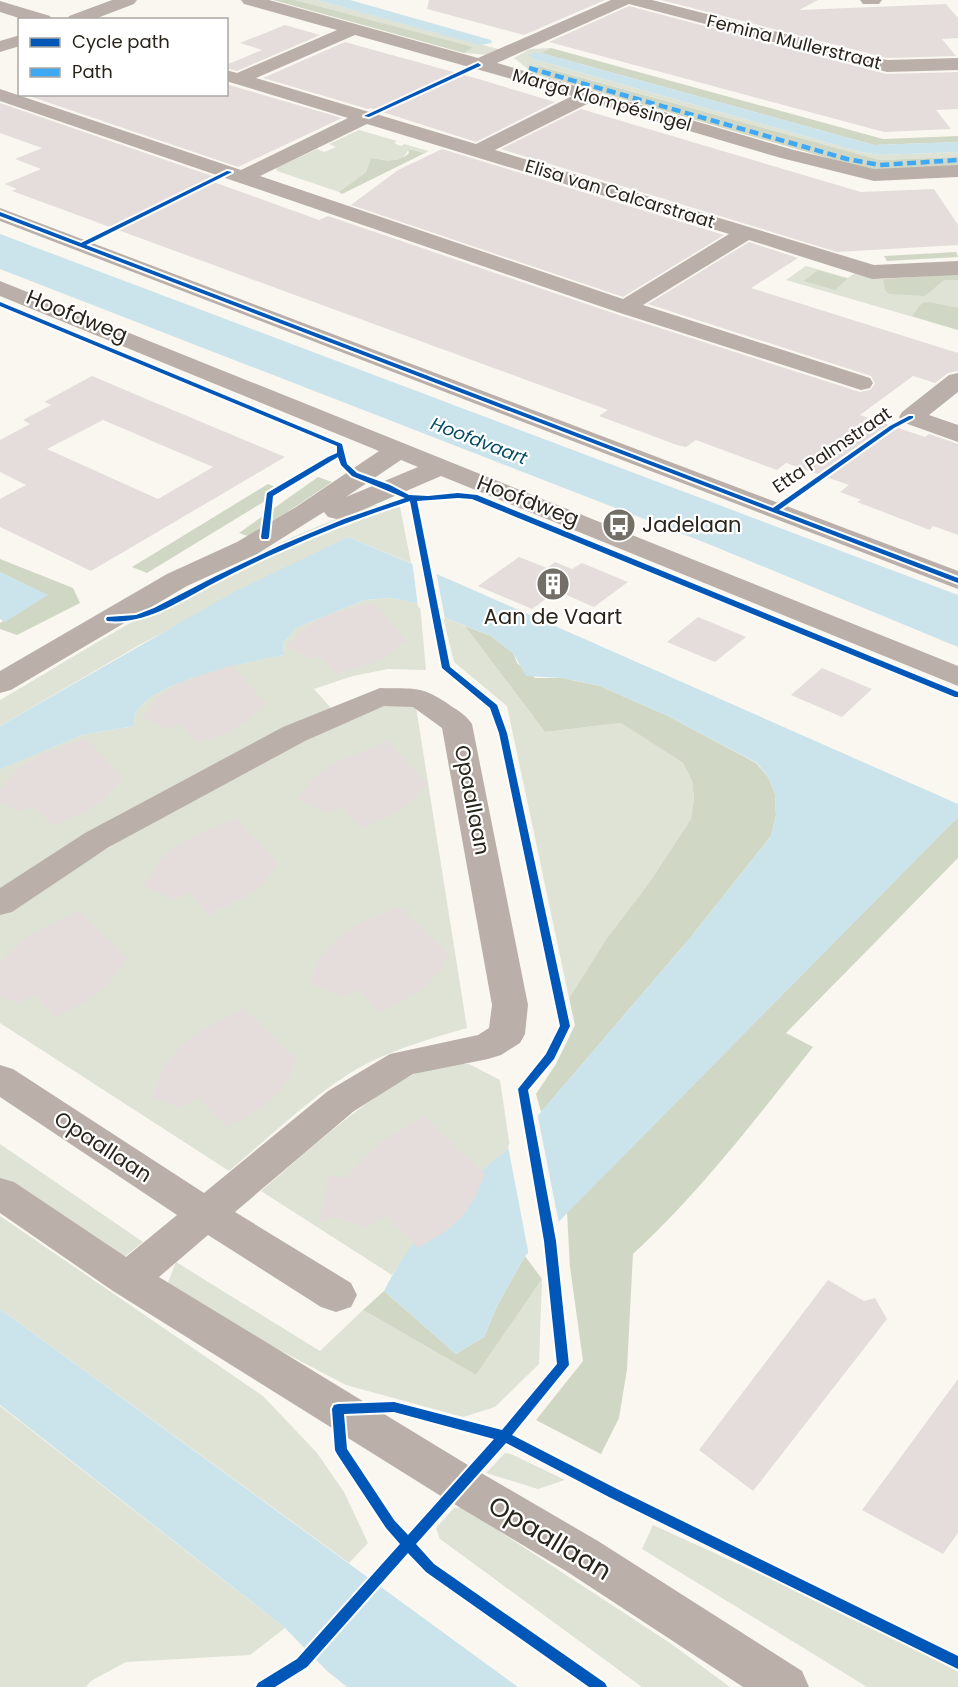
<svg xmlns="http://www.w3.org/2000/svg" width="958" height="1687" font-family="Poppins,sans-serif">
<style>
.green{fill:#dee3d6}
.forest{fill:#d0d7c5}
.water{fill:#cbe3eb}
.pier{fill:#faf7f0}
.building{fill:#e4dddc;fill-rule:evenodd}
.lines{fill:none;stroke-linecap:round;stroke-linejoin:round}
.minor{fill:#bab0a9;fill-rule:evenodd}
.quiet{stroke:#3fa9f5;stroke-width:4.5;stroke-dasharray:9 4.5;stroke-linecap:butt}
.cycleway-casing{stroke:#fff;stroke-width:4}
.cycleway{fill:#0057b8;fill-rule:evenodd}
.labels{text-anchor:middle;stroke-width:4.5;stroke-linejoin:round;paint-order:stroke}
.far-street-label{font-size:18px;fill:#2a251b;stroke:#fff}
.far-water-label{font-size:18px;font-style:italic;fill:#044c62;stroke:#fff}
.street-label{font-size:21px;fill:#2a251b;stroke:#fff}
.poi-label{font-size:21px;fill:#2a251b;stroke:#fff;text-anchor:start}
.near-street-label{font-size:26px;fill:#2a251b;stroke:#fff}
</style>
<rect width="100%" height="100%" fill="#faf7f0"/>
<path class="green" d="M295,0H317L502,50L488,55L464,53L472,47Z
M551,48L541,53H531L533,59L861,152L879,155L958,152V157L880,160L540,66L533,73L514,58L530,49Z
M359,130L397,141L394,143L401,146L404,144L429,151L425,153L409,149L403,158L392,161L371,158L366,172L339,192L277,171L276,168L317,149L324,152L336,147L329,144Z
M806,266L848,278L855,273L883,279L934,276L938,274L958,275V330L786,280Z
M375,505L400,507L411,563L348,537L141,644L0,726V700C121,629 241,550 375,505Z
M391,598L420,604L426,670L388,669L353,676L314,689L331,708L197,773L115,817L0,889V769L3,767L82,735L134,726C134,721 134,716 136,712C158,679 247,662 284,655L283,643L298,627L365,600Z
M443,617L465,626L545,732L621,723L683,763L692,781L694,798L691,819L649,883L607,938L569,998L507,706L454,662Z
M396,705L416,707L467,1028C435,1037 402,1047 372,1061C324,1084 271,1136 229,1171L0,1023V914L156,819L259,763L374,706Z
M469,1064L500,1080L510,1148C464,1182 424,1226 392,1275L261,1191C303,1156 389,1074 441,1065C450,1064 460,1064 469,1064Z
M0,1144L143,1242L122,1259L0,1180Z
M0,1216L263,1396L317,1453L344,1492L368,1543L349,1563L0,1309Z
M176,1262L320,1351L363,1310L476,1375L542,1279L539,1364L495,1407L463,1417L346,1385L165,1290Z
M0,1406L285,1628L250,1655L126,1662L91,1681L86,1687H0Z
M505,1453L511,1454L565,1480L538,1489L486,1473Z
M462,1507L670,1643L730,1687H642L440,1539L436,1528L454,1508Z
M653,1525C755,1572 859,1617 958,1672V1687H867L642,1549Z"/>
<path class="forest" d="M273,0H295L473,47L464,53Z
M551,48L883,139L958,136V142L874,145L541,53Z
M539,66L880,160L958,157V166L878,171L845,163L533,73Z
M408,149L425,153L342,194L339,192L366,172L371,158C385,160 398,164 409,153Z
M956,252L958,257L887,261L884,256Z
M818,270L847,279L835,290L804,281Z
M938,274L958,275V280H944L925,296L889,294L885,290L883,279L934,276Z
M929,302L958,308V330L912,316L922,303Z
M318,477L332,482L250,537L239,533Z
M268,484L283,490L147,573L132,567Z
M0,559L73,588L80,603L17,635L0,629V623L47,595L0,572Z
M465,626L491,636L513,653L517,663L535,678H562L600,686L668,716L756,763L768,777L775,794L776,815L771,836L690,938L541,1112L536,1094L556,1064L575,1025L569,998L607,938L649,883L691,819L694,798L692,781L683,763L621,723L545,732Z
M958,817V858L786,1033L813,1047C756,1118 700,1193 633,1254L627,1369L619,1418L601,1454L536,1420L583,1361L570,1267L567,1212Z
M525,1256L542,1279L476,1375L363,1310L384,1291L456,1354L484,1337L497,1306Z"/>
<path class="water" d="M317,0H350L491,40L492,43L480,45Z
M531,53H541L874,145L958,142V152L879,155L861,152L533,59L529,55Z
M0,234L958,595V647L711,545L0,269Z
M348,537L446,578L958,804V817L525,1256L497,1306L484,1337L456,1354L384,1291C411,1236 461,1184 510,1148L690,938L771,836L776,815L775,794L768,777L757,763L668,716L600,686L562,678L526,676L513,653L491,636L443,617L420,604L391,598L365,600L298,627L283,643L284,655C248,662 156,680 136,712C134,716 134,721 134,726L82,735L0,769V726L234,592Z
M0,572L48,595L5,622L0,619Z
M0,1309L518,1687H347L327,1671L285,1628L0,1405Z"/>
<path class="pier" d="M412,560L436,571L445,619L418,607Z
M537,1112L559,1224L529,1256L508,1146Z"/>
<path class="building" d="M429,0H605L524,35L427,9Z
M661,0H818L799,10L946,4L958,18V38L942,39L956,56L887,58Z
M629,6L886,74L958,72V109L936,110L951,129L884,132L549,42Z
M285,25L320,35L237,71L226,68V65L262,50L240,43Z
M345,42L475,78L555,102L476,142L370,108L368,109L263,78Z
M226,84L342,118L238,167L23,94H226Z
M0,103L215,177L208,180L319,220L328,216L616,314L860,392L870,390L875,384L871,376L648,304L749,242L798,258L751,288L958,353V371L948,373L935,383L913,376L860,415L925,437L929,434L958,444V535L933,526L930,530L857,502L861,500L840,492L849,485L786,463L777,470L696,440L686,447L677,445L599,416L608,410L12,191L17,189L5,184L41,169L15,159L42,148L0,133Z
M581,109L861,192L934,189L958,225V245L837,252L501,149Z
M442,149L724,235L623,297L351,205L398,170Z
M92,376L144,398L285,457L91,571L0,527V499L26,485L0,472V440L30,424L23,420L51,405L44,402ZM103,420L213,467L158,499L47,449Z
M519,557L547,568L555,562L572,569L582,563L628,582L594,607L557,591L532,609L478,586Z
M374,602L407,641L380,660L337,674L319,656L312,659L286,647L300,632L315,621L333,613Z
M698,617L746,637L715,662L667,642Z
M232,665L266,704L246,722L227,733L197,743L181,725L169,729L142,718L158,697L177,684Z
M822,668L872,689L842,717L791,695Z
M86,738L124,779L103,800L81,814L52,826L35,806L21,811L0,803V790L18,769L42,754Z
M388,741L428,784L407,806L393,815L360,828L343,808L328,813L297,799L315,777L331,764Z
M236,818L279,864L263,884L251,894L209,915L190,893L175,899L143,887L161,859L175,847L194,836Z
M399,906L449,954L443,967L422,990L380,1013L358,989L343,997L310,983L320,958L340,936L357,925Z
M79,911L128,958L108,984L90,999L55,1018L35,995L18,1003L0,997V961L29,936Z
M244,1008L297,1060L290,1077L279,1092L264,1106L227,1128L199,1098L180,1107L152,1098L161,1071L182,1045L197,1033Z
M424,1116L485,1174L476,1196L463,1216L446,1231L418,1248L386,1216L366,1228L337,1217L319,1222L329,1175L345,1178L379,1143Z
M828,1280L864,1301L875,1298L887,1319L753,1491L699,1450Z
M958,1379V1533L943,1554L862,1510Z"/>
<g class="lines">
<path class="minor" d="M112,0H137L134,4L92,20H67L69,16Z
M241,0H269L478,58L611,0H652L887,60L958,58V70L887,72L629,4L497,63L794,150L874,169L958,165V177L874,181L781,158L591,102L495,150L874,265L958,261V275L872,279L749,240L643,305L870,378L873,383L870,388L861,390L617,312L0,101V89L241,170L348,118L226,81V70L237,73L337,30L244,4ZM355,35L572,96L476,144L256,78ZM367,124L729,234L623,299L260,176Z
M860,0H882L879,4H863Z
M0,1L50,16L52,20H25L0,12Z
M20,35V46L0,52V41Z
M0,208L958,571V589L0,221Z
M0,281L958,666V686L441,476L346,517L337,519L328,517L324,512L257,554L187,586L11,690L0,693V671L167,574L237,542L296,507L379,451L0,296ZM401,460L418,467L346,497Z
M958,373V392L929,415L958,425V442L902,422L899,417L902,412L949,375Z
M380,688C414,689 422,685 451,706C459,711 467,716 472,724L528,1005L525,1034L520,1043L501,1055L488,1059L413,1074L354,1111L235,1212L351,1283L357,1295L351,1307L336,1312L321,1307L208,1235L159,1277L476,1470L598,1541L802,1671L809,1687H743L566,1571L444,1498L113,1291L0,1213V1178L14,1182L126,1257L177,1215L0,1097V1065L13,1069L204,1193L328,1091L390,1054L478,1035L489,1028L492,1005L442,728L413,707L384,706L305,741L109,847L12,912L0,915V888L85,833L283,727Z"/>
<path class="quiet" d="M529,68L847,159L880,165L958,160"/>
<defs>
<path id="cycleway" d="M478,63L481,65L480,66L369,117L364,116Z
M227,171L232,172L86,245L773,508L890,426L909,416H913V418L894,428L779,510L958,578V583L0,216V212L81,243Z
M0,302L342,444L347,464L357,473L390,485L409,495L428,496L458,493L477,495L958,692V697H955L472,499L458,498L417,501L450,667L497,705L507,733L570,1026L554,1059L528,1090L556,1241L569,1365L512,1435L617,1489L958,1656V1669L609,1497L506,1443L416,1544L434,1564L605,1683L607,1687H589L426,1572L408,1553L307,1667L275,1687H256L258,1683L297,1659L400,1544L386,1528L337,1454L335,1450L332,1409L334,1405L338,1404L394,1402L502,1430L557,1364L544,1241L518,1089L546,1054L560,1026L499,733L490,708L442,668L410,501C367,515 326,530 285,549C261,559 237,571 214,583C181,600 146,625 107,621L106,619L107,617L136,615L154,608L216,576L279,546L344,519L405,498L352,476L341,465L338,457L273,496L269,537L268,539H262L261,537L267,493L328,457L337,453V446L0,306ZM394,1412L494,1439L408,1535L394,1520L347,1449L344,1414Z"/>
</defs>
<use href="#cycleway" class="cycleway-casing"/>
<use href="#cycleway" class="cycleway"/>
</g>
<defs>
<symbol id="bus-disc" viewBox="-11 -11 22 22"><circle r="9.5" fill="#736e66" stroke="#fff"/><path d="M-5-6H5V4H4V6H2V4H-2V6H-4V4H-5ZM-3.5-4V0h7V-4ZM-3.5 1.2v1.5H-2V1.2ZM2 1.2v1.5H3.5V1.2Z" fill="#fff"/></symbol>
<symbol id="building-disc" viewBox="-11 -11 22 22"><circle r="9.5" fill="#736e66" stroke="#fff"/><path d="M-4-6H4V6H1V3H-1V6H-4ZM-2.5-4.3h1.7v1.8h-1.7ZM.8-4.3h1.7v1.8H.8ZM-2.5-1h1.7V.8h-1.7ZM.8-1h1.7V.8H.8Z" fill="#fff"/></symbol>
</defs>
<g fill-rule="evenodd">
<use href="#bus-disc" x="600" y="506" width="38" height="38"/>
<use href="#building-disc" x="534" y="565" width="38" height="38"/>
</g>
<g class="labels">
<g class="far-street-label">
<text transform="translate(794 42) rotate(14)" y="6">Femina Mullerstraat</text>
<text transform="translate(602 100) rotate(16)" y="6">Marga Klompésingel</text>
<text transform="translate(620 194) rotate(17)" y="6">Elisa van Calcarstraat</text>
<text transform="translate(832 450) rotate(-34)" y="6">Etta Palmstraat</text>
</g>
<g class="far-water-label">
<text transform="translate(479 441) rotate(21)" y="6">Hoofdvaart</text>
</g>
<g class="street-label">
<text transform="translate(77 316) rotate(22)" y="7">Hoofdweg</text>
<text transform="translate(528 501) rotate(21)" y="7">Hoofdweg</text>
<text transform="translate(472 800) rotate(79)" y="7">Opaallaan</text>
<text transform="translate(103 1147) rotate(33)" y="7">Opaallaan</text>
</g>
<g class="poi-label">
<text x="642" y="532">Jadelaan</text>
<text x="553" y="624" text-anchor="middle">Aan de Vaart</text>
</g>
<g class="near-street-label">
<text transform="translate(550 1538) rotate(31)" y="9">Opaallaan</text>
</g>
</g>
<rect x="18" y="18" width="210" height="78" fill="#ffffff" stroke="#aaa8a4" stroke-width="1.5"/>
<rect x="30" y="38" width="30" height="9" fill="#0057b8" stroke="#aaa8a4" stroke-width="1.5"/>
<text x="72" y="48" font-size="18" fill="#2a251b">Cycle path</text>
<rect x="30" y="68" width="30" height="9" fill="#3fa9f5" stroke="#aaa8a4" stroke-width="1.5"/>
<text x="72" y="78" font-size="18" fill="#2a251b">Path</text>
</svg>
